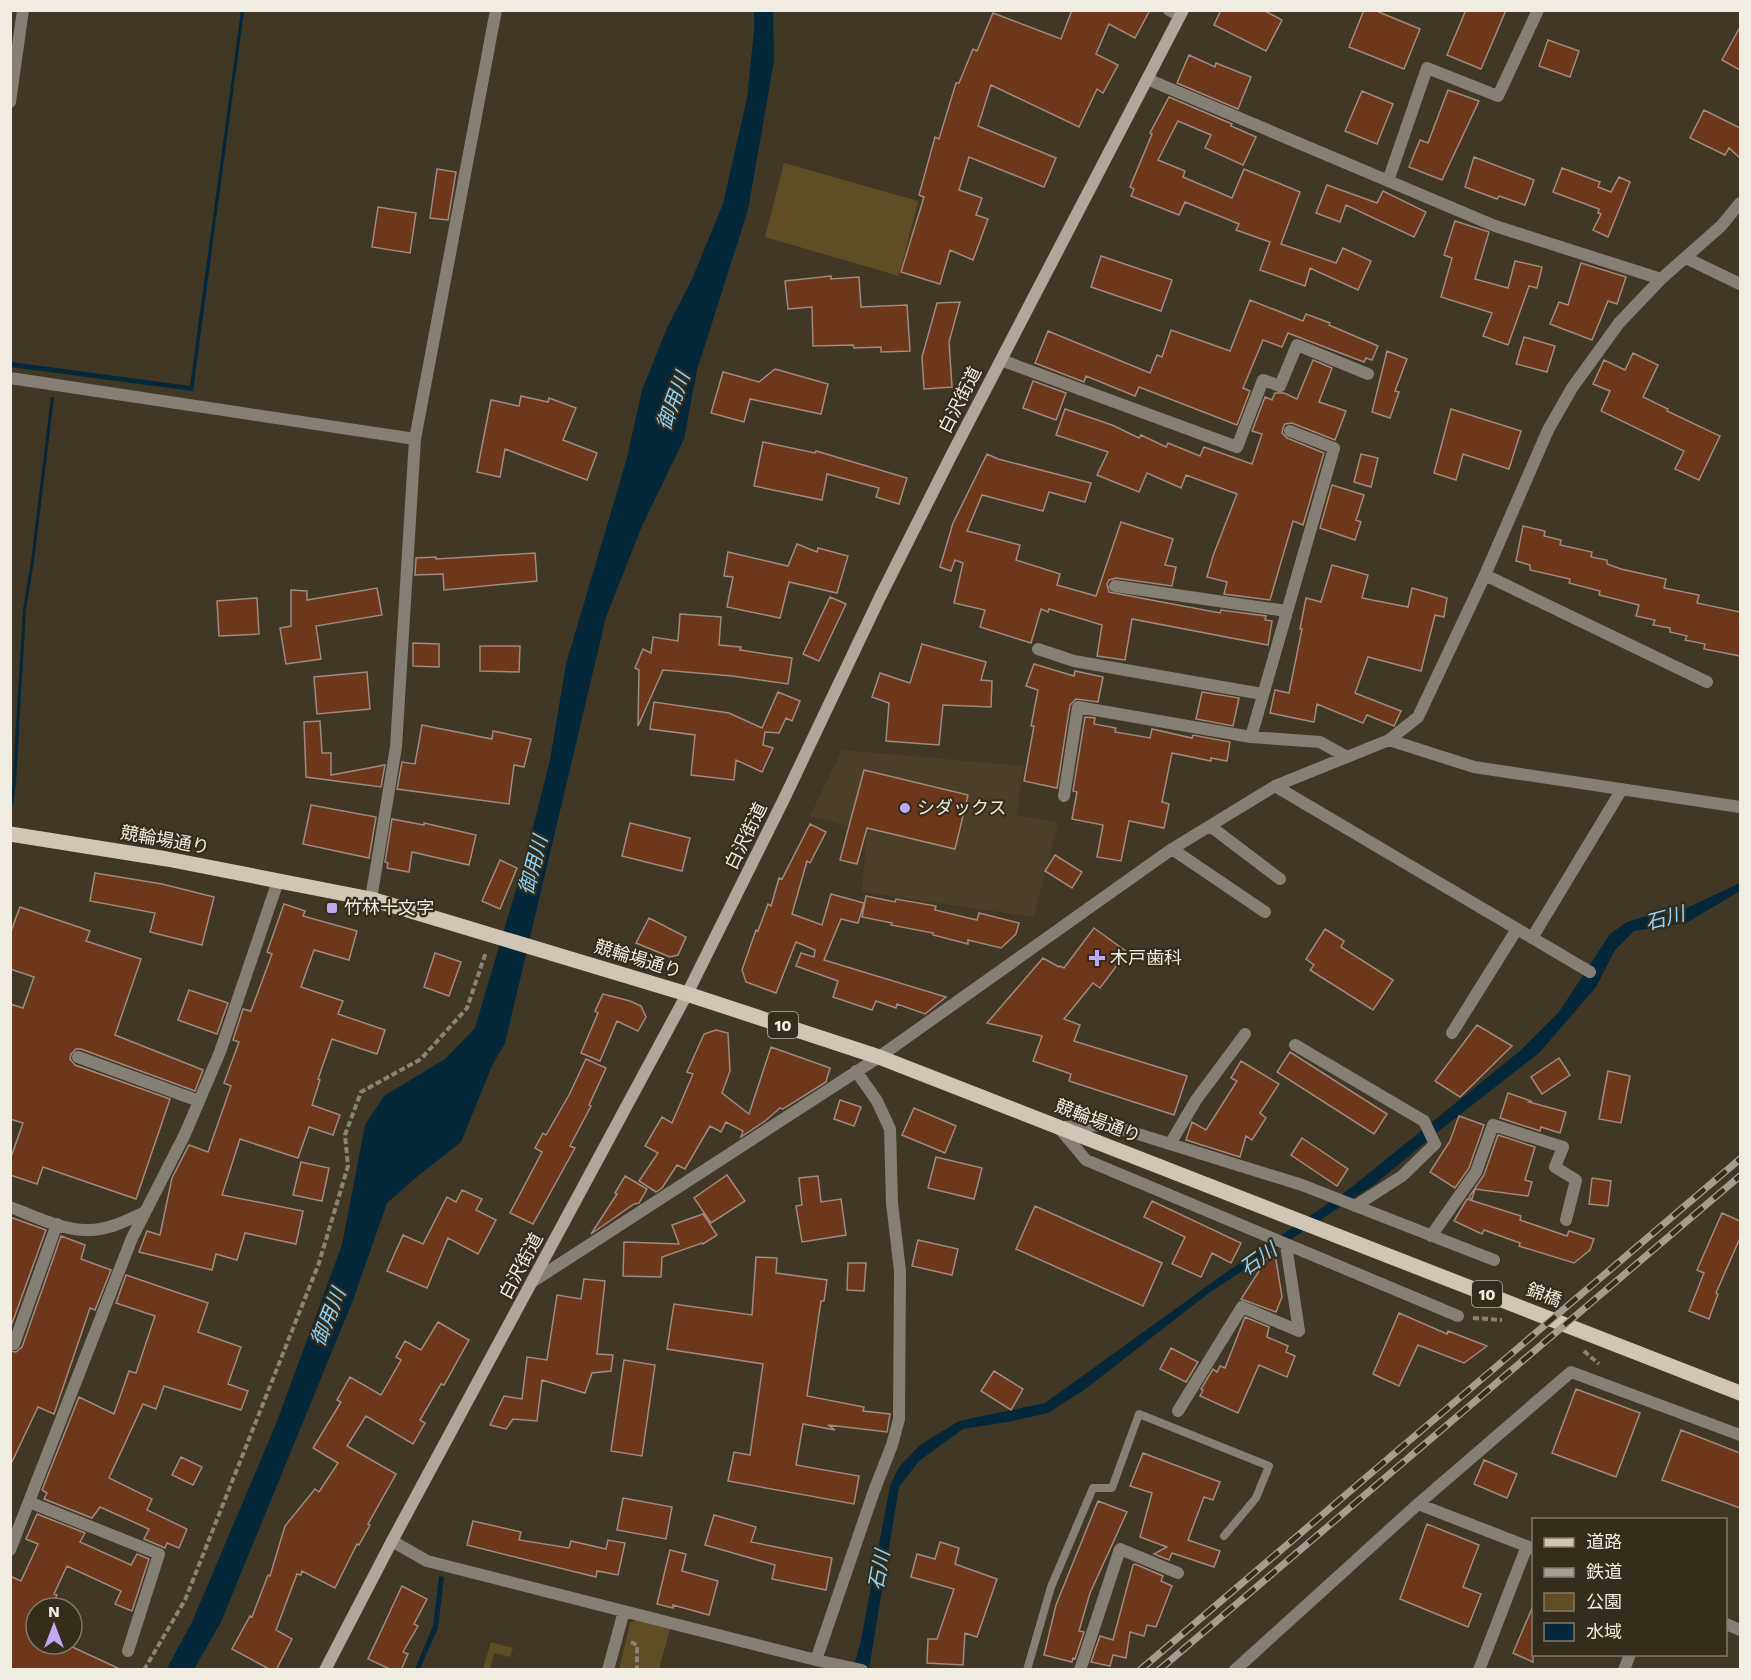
<svg xmlns="http://www.w3.org/2000/svg" width="1751" height="1680" font-family="'Work Sans','Noto Sans JP',sans-serif">
<style>
.built{fill:#4b3f27}
.green{fill:#604d26}
.water{fill:#04283a}
.building{fill:#6d371b;stroke:#a0897e;stroke-width:1.5}
.lines{fill:none;stroke-linecap:round;stroke-linejoin:round}
.path{stroke:#8b8475;stroke-width:4;stroke-dasharray:6 3;stroke-linecap:butt}
.service{stroke:#857f76;stroke-width:8}
.minor{stroke:#857f76;stroke-width:12}
.secondary{stroke:#b0a699;stroke-width:12}
.primary{stroke:#d1c5b4;stroke-width:15}
.rail-casing{stroke:#a59e90;stroke-width:7}
.rail{stroke:#352d1b;stroke-width:4.5;stroke-dasharray:14;stroke-linecap:butt}
.poi-dot{fill:#c4a7f1;stroke:#352d1b;stroke-width:2}
.labels{text-anchor:middle;stroke-width:4.5;stroke-linejoin:round;paint-order:stroke}
.shield{fill:#352d1b;stroke:#b9b3a6;stroke-width:1.5}
.shield-label{font-size:16px;font-weight:bold;fill:#f2ede2}
.street-label{font-size:18px;fill:#f2ede2;stroke:#352d1b}
.poi-label{font-size:18px;fill:#f2ede2;stroke:#352d1b;text-anchor:start}
.water-label{font-size:20px;font-style:italic;fill:#8cd4fe;stroke:#352d1b}
</style>
<rect width="100%" height="100%" fill="#403725"/>
<path class="built" d="M842,750L1024,766L1016,815L1058,823L1034,917L862,892L867,831L810,816Z"/>
<path class="green" d="M784,163L918,201L899,276L765,237Z
M637,1619L670,1629L659,1669L619,1670L630,1623Z
M491,1642L513,1648L510,1657L494,1653L490,1669H483Z"/>
<path class="water" d="M241,11H244L193,391L11,367V362L190,386Z
M754,11H773L774,61L748,210L697,370L684,439L642,526L606,617L505,1043L492,1066L461,1142L419,1175L387,1203L353,1300L221,1622L194,1669L166,1670L192,1622L276,1424L342,1245L365,1125L384,1096L445,1059L475,1028L525,859L550,760L566,664L627,458L642,390L668,326L692,279L723,204L747,98L754,31Z
M51,397H54L34,561L26,609L16,783L13,805H11L23,610L31,561Z
M1740,883V891L1686,923L1634,931L1615,950L1596,987L1540,1052L1439,1131L1375,1184L1209,1293L1084,1390L1048,1413L1013,1421L963,1429L919,1461L899,1487L869,1669L853,1670L861,1640L890,1486L899,1467L920,1445L959,1421L1045,1403L1228,1271L1348,1190L1520,1051L1559,1012L1610,934L1627,922L1653,914H1674Z
M439,1576L444,1577L438,1628L420,1669H415L433,1626Z"/>
<path class="building" d="M1072,10H1150L1135,38L1109,24L1096,54L1118,65L1103,93L1097,89L1079,127L991,85L978,126L1056,158L1044,187L969,157L959,190L982,198L976,215L988,219L973,260L950,250L940,284L901,272L924,197L919,195L935,137L939,139L956,83H959L973,49L977,51L993,13L1061,39Z
M1221,10H1263L1282,20L1266,51L1214,25Z
M1364,10H1374L1420,29L1404,69L1349,47Z
M1466,10H1506L1481,69L1447,55Z
M1740,27V70L1722,60Z
M1548,40L1579,51L1570,77L1539,66Z
M1189,55L1215,67L1216,63L1251,77L1238,109L1177,83Z
M1448,90L1479,101L1442,180L1409,167L1420,140L1428,143Z
M1362,91L1393,104L1377,144L1345,131Z
M1169,97L1232,124L1231,126L1256,137L1243,165L1205,148L1211,135L1178,121L1158,160L1185,171L1183,177L1232,198L1244,169L1300,192L1281,244L1336,263L1343,248L1371,261L1358,290L1310,268L1305,286L1260,270L1270,242L1236,230L1239,224L1185,202L1179,215L1131,196L1134,189L1130,187L1152,134L1150,133Z
M1704,110L1740,128V158L1729,148L1725,155L1690,138Z
M1474,157L1534,180L1525,205L1499,196L1497,199L1465,187Z
M1562,168L1600,182L1598,187L1611,192L1619,177L1630,182L1608,237L1593,230L1601,214L1598,213L1599,209L1553,192Z
M437,169L456,172L448,220L430,218Z
M1327,185L1377,203L1383,191L1426,212L1414,237L1346,205L1340,222L1316,213Z
M378,207L416,213L410,253L372,247Z
M1455,221L1489,232L1475,279L1508,288L1515,261L1542,267L1537,288L1529,286L1508,345L1483,336L1492,313L1441,297L1452,258L1444,255Z
M1101,256L1172,280L1161,311L1091,287Z
M1581,263L1626,277L1617,304L1608,301L1592,340L1550,324L1559,302L1568,305Z
M831,276V279L859,277L861,307L907,305L910,351L881,352V347L854,348L853,345L813,346L812,307L788,309L785,281Z
M1250,300L1303,321L1306,314L1330,323L1329,325L1378,346L1372,360L1366,358L1364,362L1288,333L1282,347L1263,340L1243,388L1250,391L1237,425L1139,387L1135,396L1086,376L1084,382L1035,363L1048,331L1150,373L1157,355L1162,357L1171,330L1230,351Z
M960,302L949,342L952,387L924,389L922,357L937,303Z
M1524,337L1555,346L1547,372L1516,364Z
M1387,351L1407,359L1395,391L1399,392L1390,418L1372,412Z
M1633,353L1658,365L1643,397L1668,409L1667,411L1720,436L1699,480L1675,469L1684,451L1601,411L1610,391L1593,384L1604,360L1625,370Z
M1313,360L1332,368L1319,402L1346,411L1335,440L1292,423L1285,424L1283,428L1282,433L1287,438L1324,453L1303,525L1293,521L1270,600L1224,594L1227,582L1207,577L1213,556L1237,494L1186,475L1181,488L1147,473L1139,492L1097,475L1108,452L1056,435L1065,409L1112,425L1139,438L1141,435L1166,447L1168,443L1200,456L1204,447L1252,464L1262,434L1252,431L1265,397L1272,400L1275,393H1284L1297,399Z
M775,369L828,384L821,414L750,399L744,422L711,413L723,372L759,382Z
M1033,381L1066,393L1056,420L1023,408Z
M521,396L548,402L549,398L576,408L563,440L597,453L587,480L505,449L500,477L477,472L491,400L519,406Z
M1451,409L1521,431L1509,469L1463,454L1456,480L1434,473Z
M763,442L815,453L816,451L907,478L899,504L876,497L879,488L827,474L822,500L754,486Z
M987,454L998,459L1091,483L1085,502L1049,492L1043,511L982,495L967,531L1020,545L1016,560L1060,574L1057,585L1096,596L1121,522L1173,539L1165,565L1176,567L1172,586L1116,578L1109,580L1107,584L1109,592L1220,613L1221,610L1266,616L1265,620L1272,621L1268,645L1132,619L1125,660L1097,656L1102,625L1049,609L1048,612L1041,609L1031,643L980,627L985,610L954,603L963,563L955,560L951,571L940,567L953,523Z
M1361,454L1378,458L1371,487L1354,482Z
M1332,485L1364,495L1356,520L1361,522L1355,540L1320,528Z
M1523,526L1545,531L1544,536L1561,540L1560,545L1592,552L1591,557L1607,560V564L1621,569L1666,579L1664,588L1699,595L1697,603L1740,612V656L1704,649L1705,644L1685,640L1687,636L1670,632V628L1653,625L1655,620L1636,616L1639,605L1599,595L1600,591L1569,583L1570,579L1530,570V565L1516,561Z
M797,544L817,552L818,548L848,556L837,593L789,582L780,618L727,607L733,577L724,576L728,552L788,566Z
M535,553L537,581L444,590L443,574L415,575L416,558L436,557V559Z
M1332,565L1368,575L1362,598L1408,607L1412,588L1447,598L1444,617L1435,615L1421,671L1368,657L1355,693L1401,711L1394,726L1367,715L1363,723L1317,704L1314,722L1270,713L1275,690L1289,693L1302,629H1300L1306,598L1321,602Z
M377,588L382,615L316,626L321,659L286,664L280,628L291,626V590L307,591V600Z
M830,597L846,604L819,661L803,654Z
M257,598L259,634L219,636L217,601Z
M680,614L721,617L719,645L741,647L740,650L792,658L788,684L732,676L663,670L638,726L639,670L635,668L643,649L651,653L653,637L678,641Z
M413,643L439,644V667L413,666Z
M922,644L986,662L981,680L992,681L991,707L943,705L939,745L886,741L889,703L872,697L880,673L910,683Z
M480,646H520L519,672L480,671Z
M1034,664L1074,676L1075,671L1103,677L1098,702L1076,699L1070,705L1057,788L1024,781L1034,726H1031L1038,690L1026,686Z
M367,672L370,709L317,714L314,677Z
M778,692L800,701L792,721L786,718L779,733L765,732L763,745L773,748L762,772L736,760L734,780L691,775L695,735L650,729L654,702L729,713L762,728Z
M1202,692L1239,698L1233,726L1196,719Z
M1085,717L1095,718L1094,724L1116,728L1115,732L1150,738L1152,729L1192,738L1193,735L1230,742L1227,761L1211,758V761L1172,753L1162,802L1169,804L1164,828L1129,821L1121,861L1097,857L1103,825L1072,819L1077,792L1073,791Z
M320,721L322,753H331V775L385,765L381,787L306,777L304,722Z
M422,725L492,739L493,731L531,739L524,767L514,765L509,804L397,789L402,762L415,764Z
M864,770L968,795L955,849L867,828L857,864L840,860Z
M311,805L376,817L369,858L303,844Z
M392,819L424,825V823L476,835L469,865L412,852L409,872L387,868L388,863L385,862Z
M630,823L690,838L682,871L622,856Z
M810,824L826,832L810,863L807,861L792,914L822,925L831,894L864,903L858,923L841,919L824,960L946,997L925,1014L897,1004L896,1008L876,1001L872,1010L833,997L838,981L796,966L801,953L814,957L815,950L796,942L776,993L746,982L742,970L756,930L758,931L768,904L771,906L779,878L782,879Z
M1055,855L1082,872L1072,888L1045,871Z
M500,860L517,868L500,909L482,901Z
M95,873L162,884L214,897L202,945L150,932L155,913L90,901Z
M866,896L895,902L896,899L936,906L935,910L977,920L979,913L1019,923L1016,934L1001,948L968,940V944L933,935V933L891,925L892,923L862,917Z
M284,904L305,911L303,916L357,931L349,960L314,950L301,987L343,1001L338,1014L385,1030L377,1054L332,1039L318,1079L320,1080L312,1105L340,1115L333,1135L309,1127L298,1158L240,1139L222,1195L303,1211L296,1244L245,1233L237,1260L216,1254L212,1270L139,1252L147,1231L160,1235L172,1178L189,1145L208,1152L231,1086L224,1083L239,1042L233,1040L243,1009L251,1011L272,954L267,952Z
M20,907L90,931L86,941L141,959L115,1035L203,1070L195,1091L81,1049H76L71,1054L70,1059L75,1065L170,1099L136,1199L43,1167L37,1184L10,1175V1160L23,1123L10,1119V1004L23,1008L34,977L10,969V934Z
M649,918L686,937L678,955L670,957L636,943Z
M1094,928L1127,952L1100,988L1093,983L1064,1019L1080,1025L1074,1041L1187,1076L1174,1115L1069,1081L1071,1074L1033,1061L1042,1036L987,1023L1043,958L1059,967L1060,966L1064,968Z
M1325,929L1344,941L1341,947L1393,980L1373,1010L1310,970L1314,965L1306,959Z
M435,953L461,962L449,996L424,987Z
M189,990L228,1003L217,1034L178,1020Z
M603,994L630,1001L641,1006L646,1017L638,1031L617,1021L600,1061L581,1053L598,1013L595,1011Z
M1477,1025L1512,1046L1460,1097L1435,1081Z
M716,1030L728,1033L730,1071L722,1093L749,1114L771,1047L830,1068L826,1082L783,1109L780,1108L765,1121L741,1137L743,1131L726,1122L721,1132L710,1126L685,1169L677,1165L662,1188L656,1192L639,1181L658,1153L645,1146L662,1117L672,1123L693,1074L687,1072L704,1034Z
M1290,1052L1387,1114L1374,1134L1277,1072Z
M1559,1058L1570,1075L1542,1094L1531,1077Z
M586,1059L606,1068L589,1105L591,1106L570,1146L575,1148L533,1224L510,1213L542,1152L535,1148L543,1133L546,1135L569,1095Z
M1241,1061L1279,1084L1260,1113L1266,1118L1252,1140L1246,1136L1240,1157L1186,1140L1192,1122L1206,1130L1237,1081L1231,1078Z
M1608,1071L1630,1076L1621,1123L1599,1119Z
M1508,1093L1531,1101L1529,1102L1566,1112L1560,1133L1541,1127L1540,1131L1500,1118Z
M840,1100L861,1107L854,1126L834,1119Z
M914,1108L956,1126L945,1153L902,1135Z
M1459,1116L1484,1125L1469,1168L1455,1188L1430,1172L1450,1141Z
M1498,1135L1535,1147L1525,1180L1532,1182L1528,1196L1475,1189L1472,1199L1469,1197L1484,1175Z
M1302,1138L1348,1169L1337,1186L1291,1155Z
M936,1157L982,1168L974,1199L928,1188Z
M301,1162L329,1168L322,1201L293,1195Z
M727,1175L745,1201L711,1223L694,1198Z
M625,1176L647,1189L639,1203L634,1204L591,1234L617,1194L615,1193Z
M818,1176L821,1202L841,1199L846,1235L802,1242L796,1206L802,1205L799,1178Z
M1592,1178L1611,1181L1608,1206L1589,1204Z
M462,1190L482,1199L476,1210L496,1220L478,1254L448,1238L427,1288L387,1271L403,1235L423,1244L447,1197L456,1202Z
M1467,1199L1521,1216L1520,1220L1567,1236L1569,1231L1594,1239L1590,1250L1574,1263L1519,1246L1520,1243L1484,1230L1482,1234L1454,1221Z
M1152,1201L1241,1243L1231,1263L1212,1253L1201,1277L1172,1264L1185,1237L1144,1217Z
M1035,1206L1162,1263L1143,1306L1016,1249Z
M1722,1213L1740,1221V1238L1716,1293L1718,1294L1709,1319L1689,1311L1704,1273L1697,1270Z
M703,1214L717,1235L703,1244L702,1243L662,1257L661,1277L623,1276L624,1242L679,1244L672,1225Z
M10,1217L46,1230L10,1329Z
M61,1236L85,1245L81,1259L111,1270L95,1310L90,1308L54,1414L38,1407L10,1466V1351L16,1352L22,1347Z
M918,1240L958,1249L952,1275L912,1266Z
M1274,1248L1282,1297L1276,1312L1241,1299Z
M756,1257L777,1258L776,1273L827,1280L824,1301H821L807,1396L864,1407L863,1411L890,1414L887,1432L828,1425L835,1430L803,1424L796,1465L859,1476L854,1504L728,1481L734,1452L750,1455L763,1364L667,1349L674,1304L752,1315Z
M848,1263H866L864,1291L847,1290Z
M126,1275L208,1303L198,1332L241,1347L228,1384L248,1391L241,1410L164,1386L156,1409L143,1404L109,1478L152,1499L147,1510L187,1529L179,1548L167,1543L165,1548L144,1539L149,1529L100,1507L92,1518L44,1499L47,1493L42,1490L79,1397L114,1414L129,1371L136,1373L155,1316L116,1303Z
M584,1279L605,1281L597,1354L613,1355L611,1371L592,1373L585,1393L542,1380L537,1421L513,1419L506,1429L490,1425L504,1396L522,1399L527,1357L547,1360L557,1295L581,1299Z
M1399,1313L1447,1334L1448,1331L1487,1346L1464,1363L1418,1345L1399,1386L1373,1374Z
M1245,1317L1269,1327L1267,1337L1288,1346L1286,1352L1295,1356L1287,1377L1259,1365L1238,1413L1200,1396L1203,1390L1201,1389L1213,1369L1217,1372L1220,1366L1225,1368Z
M438,1322L469,1340L444,1385L441,1384L420,1420L425,1423L413,1444L366,1416L347,1446L396,1474L368,1524L370,1525L359,1545L357,1544L335,1588L302,1571L301,1575L297,1574L276,1630L292,1639L276,1670H271L232,1649L250,1616L252,1617L268,1575L270,1576L285,1526L315,1489L319,1492L338,1463L313,1448L341,1402L337,1400L350,1377L381,1395L401,1360L396,1357L405,1341L421,1350Z
M1171,1348L1198,1362L1186,1382L1160,1369Z
M624,1360L655,1365L642,1456L611,1451Z
M994,1371L1023,1389L1011,1410L981,1391Z
M1576,1389L1640,1413L1616,1477L1552,1453Z
M1681,1430L1740,1453V1508L1662,1480Z
M1143,1453L1220,1482L1213,1500L1204,1497L1188,1540L1220,1551L1214,1567L1172,1553L1169,1560L1154,1554L1167,1547L1140,1537L1152,1493L1130,1486Z
M181,1457L202,1467L193,1485L172,1475Z
M1484,1460L1517,1474L1507,1498L1474,1484Z
M623,1498L672,1507L666,1539L617,1530Z
M1098,1501L1127,1512L1090,1593L1079,1631L1084,1632L1075,1659L1073,1658L1072,1662L1044,1655L1056,1605Z
M37,1514L85,1533L80,1542L131,1565L137,1554L149,1559L132,1611L115,1604L121,1591L67,1566L54,1594L57,1595L51,1608H36V1644H66L122,1670H10V1576L21,1581L38,1544L26,1539Z
M714,1515L756,1527L751,1542L832,1558L826,1590L772,1579L775,1565L705,1545Z
M473,1521L521,1532L519,1540L569,1548L571,1541L606,1549L608,1540L625,1543L618,1575L597,1571L596,1577L467,1545Z
M1427,1524L1479,1545L1463,1587L1481,1594L1468,1627L1400,1599Z
M940,1542L959,1548L955,1564L997,1579L977,1637L965,1633L963,1665L927,1663L928,1639H937L954,1589L911,1577L917,1554L935,1559Z
M670,1550L686,1554L682,1571L718,1581L709,1615L673,1605V1608L657,1604Z
M1135,1564L1163,1576L1161,1581L1172,1586L1156,1627L1147,1625L1144,1636L1130,1632L1126,1658L1113,1655L1110,1666L1091,1662L1100,1636L1113,1640L1133,1565Z
M402,1586L427,1599L414,1624L418,1626L403,1652L408,1654L401,1670H392L368,1659Z
M1533,1606V1662L1513,1653Z"/>
<g class="lines">
<path class="path" d="M1473,1318L1502,1320
M1584,1351L1599,1364
M631,1642L637,1645V1670
M144,1670L185,1600L319,1263L348,1166L345,1135L361,1092L421,1059L467,1008L486,952"/>
<path class="service" d="M1027,1670L1051,1587L1093,1488H1112L1139,1414L1269,1466L1256,1498L1224,1536"/>
<path class="minor" d="M1169,10L1180,16
M1147,79L1495,226L1661,279
M10,102L23,10
M1388,181L1427,68L1498,96L1538,10
M1686,258L1740,284
M1001,360L1237,447L1263,380L1280,386L1297,345L1368,374
M10,378L415,439
M1485,575L1707,682
M1115,586L1286,611
M1038,649L1074,661L1262,694
M1251,737L1334,448L1290,431
M1389,740L1474,767L1740,807
M1275,786L1590,972
M1064,796L1078,707L1251,737L1320,742L1347,757
M1210,826L1280,879
M1172,849L1265,912
M371,899L396,747L415,439L496,10
M1532,938L1622,789
M1452,1033L1517,929
M1295,1045L1424,1121L1435,1144L1402,1176L1355,1206
M78,1057L199,1101
M1062,1127L1109,1125L1302,1185L1494,1260
M1059,1128L1086,1160L1458,1316
M1170,1144L1196,1100L1245,1034
M10,1207C34,1216 61,1230 87,1230C107,1231 128,1220 145,1212
M1431,1236L1476,1172L1493,1125L1563,1147L1555,1167L1576,1180L1566,1220
M532,1282L879,1057L1172,849L1275,786L1389,740L1418,717L1485,575L1548,430L1572,388L1619,323L1661,279L1721,226L1740,203
M14,1344L57,1224
M1178,1411L1242,1307L1299,1331L1286,1245
M29,1502L159,1554L128,1651
M1418,1504L1571,1372L1740,1435
M392,1541L427,1561L816,1660L862,1670
M10,1550L132,1238L185,1134L220,1052L278,881
M1726,1624L1740,1630
M816,1660L874,1491L892,1445L899,1419L900,1271L892,1203L890,1129L877,1101L856,1071
M608,1670L624,1611
M1080,1670L1120,1549L1178,1573
M1235,1670L1418,1504L1534,1549
M1479,1670L1527,1546
M1624,1670L1630,1654"/>
<path class="secondary" d="M325,1670L392,1541L687,994L784,799L880,597L952,454L1183,10"/>
<path class="primary" d="M10,834L167,859L371,899L687,994L879,1057L1740,1393"/>
<defs>
<path id="rail" d="M1140,1670L1740,1159
M1159,1670L1740,1176"/>
</defs>
<use href="#rail" class="rail-casing"/>
<use href="#rail" class="rail"/>
</g>
<g class="poi-dot">
<circle cx="905" cy="808" r="6"/>
<rect x="326" y="902" width="12" height="12" rx="3"/>
<path d="M1094 949h6v6h6v6h-6v6h-6v-6h-6v-6h6z"/>
</g>
<g class="labels">
<g class="shield">
<rect x="768" y="1012" width="30" height="26" rx="4.5"/>
<rect x="1472" y="1281" width="30" height="26" rx="4.5"/>
</g>
<g class="shield-label">
<text x="783" y="1031">10</text>
<text x="1487" y="1300">10</text>
</g>
<g class="street-label">
<text transform="translate(960 400) rotate(-63)" y="6">白沢街道</text>
<text transform="translate(746 836) rotate(-64)" y="6">白沢街道</text>
<text transform="translate(165 840) rotate(10)" y="6">競輪場通り</text>
<text transform="translate(638 959) rotate(17)" y="6">競輪場通り</text>
<text transform="translate(1098 1121) rotate(21)" y="6">競輪場通り</text>
<text transform="translate(521 1266) rotate(-62)" y="6">白沢街道</text>
<text transform="translate(1544 1295) rotate(21)" y="6">錦橋</text>
</g>
<g class="poi-label">
<text x="917" y="814">シダックス</text>
<text x="344" y="914">竹林十文字</text>
<text x="1110" y="964">木戸歯科</text>
</g>
<g class="water-label">
<text transform="translate(673 401) rotate(-70)" y="7">御用川</text>
<text transform="translate(533 865) rotate(-75)" y="7">御用川</text>
<text transform="translate(1665 918) rotate(-15)" y="7">石川</text>
<text transform="translate(1258 1259) rotate(-35)" y="7">石川</text>
<text transform="translate(328 1317) rotate(-68)" y="7">御用川</text>
<text transform="translate(879 1570) rotate(-79)" y="7">石川</text>
</g>
</g>
<rect width="1751" height="1680" fill="none" stroke="#f2ede2" stroke-width="24"/>
<rect x="1532" y="1518" width="195" height="138" fill="#352d1b" stroke="#817a6b" stroke-width="1.5"/>
<rect x="1544" y="1538" width="30" height="9" fill="#d1c5b4" stroke="#817a6b" stroke-width="1.5"/>
<text x="1586" y="1548" font-size="18" fill="#f2ede2">道路</text>
<rect x="1544" y="1568" width="30" height="9" fill="#a59e90" stroke="#817a6b" stroke-width="1.5"/>
<text x="1586" y="1578" font-size="18" fill="#f2ede2">鉄道</text>
<rect x="1544" y="1593" width="30" height="18" fill="#604d26" stroke="#817a6b" stroke-width="1.5"/>
<text x="1586" y="1608" font-size="18" fill="#f2ede2">公園</text>
<rect x="1544" y="1623" width="30" height="18" fill="#04283a" stroke="#817a6b" stroke-width="1.5"/>
<text x="1586" y="1638" font-size="18" fill="#f2ede2">水域</text>
<g transform="translate(54 1626)"><circle r="28" fill="#352d1b" stroke="#817a6b" stroke-width="1.5"/>
<path d="M0-4.5L10 22L0 15L-10 22Z" fill="#c4a7f1"/>
<text y="-9" font-size="16" font-weight="bold" text-anchor="middle" fill="#f2ede2">N</text>
</g>
</svg>
